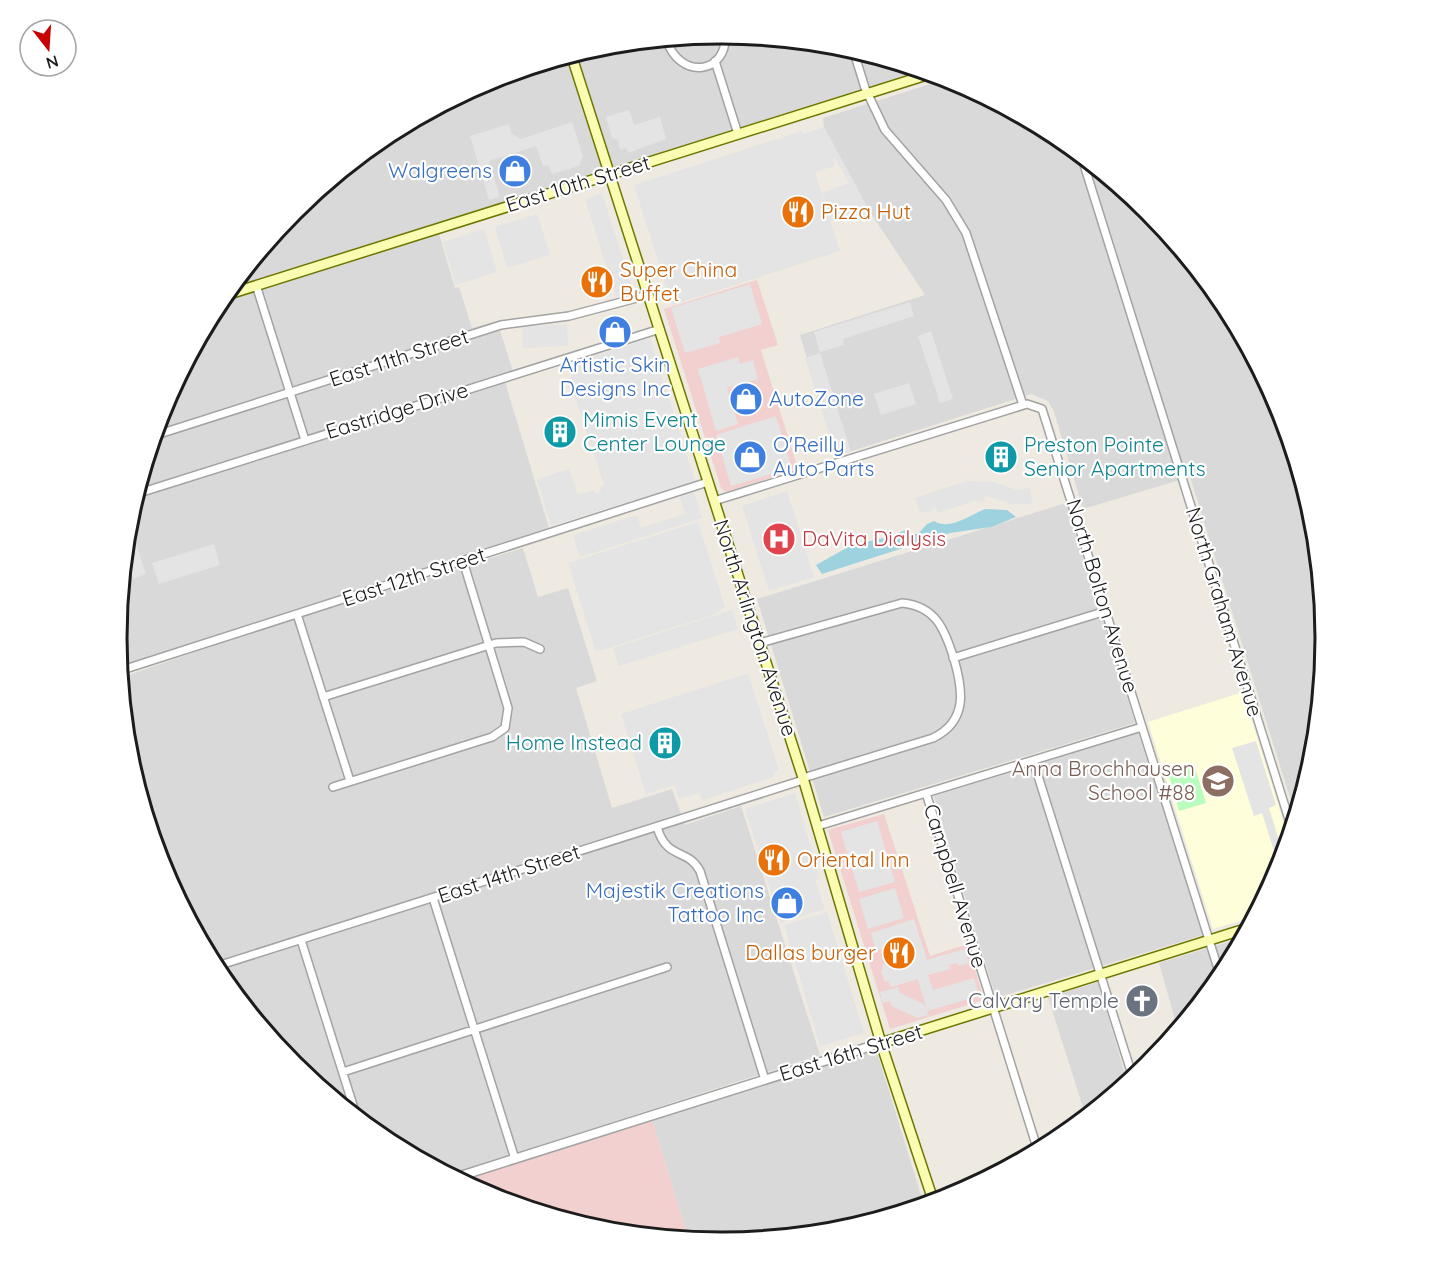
<svg xmlns="http://www.w3.org/2000/svg" width="1442" height="1276" font-family="Quicksand,sans-serif">
<style>
.residential{fill:#dad9d9}
.commercial{fill:#f1d0cf}
.education{fill:#fffeda}
.park{fill:#bafcbe}
.parking{fill:#e4e4e4}
.water{fill:#9ed2df}
.lines{fill:none;stroke-linecap:round;stroke-linejoin:round}
.minor-casing{stroke:#a3a3a3;stroke-width:10}
.tertiary-casing{stroke:#a3a3a3;stroke-width:11}
.secondary-casing{stroke:#6c7700;stroke-width:12}
.minor{stroke:#fff;stroke-width:7}
.tertiary{stroke:#fff;stroke-width:8}
.secondary{stroke:#fafdb1;stroke-width:9}
.labels{text-anchor:middle;stroke-width:4.5;stroke-linejoin:round;paint-order:stroke}
.shop-label{font-size:21px;fill:#366cbe;stroke:#fff;text-anchor:end}
.street-label{font-size:21px;fill:#1c1c1c;stroke:#fff}
.food-label{font-size:21px;fill:#c56008;stroke:#fff;text-anchor:start}
.culture-label{font-size:21px;fill:#0d838f;stroke:#fff;text-anchor:start}
.health-label{font-size:21px;fill:#be3a42;stroke:#fff;text-anchor:start}
.education-label{font-size:21px;fill:#785e54;stroke:#fff;text-anchor:end}
.worship-label{font-size:21px;fill:#5b616d;stroke:#fff;text-anchor:end}
.rim{fill:none;stroke:#1c1c1c;stroke-width:3}
</style>
<rect width="100%" height="100%" fill="#eeeae1"/>
<path class="residential" d="M721,33L839,45L922,70L230,288L293,210L385,135L490,79L603,45Z
M949,78L1057,135L1149,210L1224,302L1280,407L1314,520L1326,638L1314,756L1296,817L1190,477L1083,509L1054,412L1048,401L1031,394L836,456L800,335L925,295L868,209L824,127L823,118Z
M439,234L455,288L459,287L472,328L497,321L513,371L503,375L549,528L119,667L116,638L128,520L162,406L217,303Z
M1066,503L1135,723L824,817L757,599Z
M523,548L538,597L568,588L597,681L576,688L612,808L672,789L685,825L741,806L820,1055L448,1175L385,1141L293,1066L218,974L162,869L128,756L120,678L244,635Z
M1138,732L1203,935L996,998L934,796Z
M1244,937L1224,974L1178,1030L1159,963Z
M1098,982L1124,1071L1152,1062L1086,1117L1048,997Z
M876,1049L924,1205L839,1231L721,1243L689,1240L652,1120Z"/>
<path class="commercial" d="M757,280L778,345L761,350L798,469L726,492L721,488L664,309Z
M884,814L930,956L968,944L984,1000L890,1029L828,830Z
M652,1120L689,1240L603,1231L489,1197L460,1181Z"/>
<path class="education" d="M1243,692L1289,840L1280,870L1255,916L1213,929L1148,722Z"/>
<path class="park" d="M1194,764L1206,803L1179,811L1168,772Z"/>
<path class="parking" d="M629,110L634,125L660,117L666,139L628,153L626,148L620,150L618,140L612,138L606,117Z
M572,122L583,156L579,166L552,174L548,165L543,166L536,146L489,161L500,197L489,200L470,136L509,124L512,134L521,139Z
M824,127L868,209L831,221L823,192L849,183L834,157L835,166L815,172L840,251L672,305L634,185L802,131L803,134Z
M602,193L633,291L616,297L585,199Z
M537,214L550,255L507,268L495,227Z
M484,229L497,272L456,285L443,242Z
M750,284L762,324L719,337L720,343L685,353L671,308Z
M910,302L914,316L843,339L844,345L820,352L814,332Z
M567,324L568,346L523,348L522,327Z
M931,331L953,399L940,403L918,336Z
M650,338L695,481L551,526L537,479L569,469L578,495L593,490L595,494L601,492L600,487L604,485L575,397L569,364Z
M820,353L851,452L836,456L805,358Z
M738,357L740,364L753,360L758,379L727,388L738,424L716,431L698,369Z
M909,383L916,404L881,415L874,394Z
M776,416L791,465L784,467L785,470L731,486L716,435Z
M967,481L994,482L1017,490L1030,488L1032,504H1012L985,496L984,502L974,501L938,513L935,507L930,512H920L915,498Z
M787,491L814,577L769,591L742,506Z
M694,493L702,518L580,557L573,535L637,515L641,528L685,514L680,497Z
M128,519L146,574L133,579L124,553Z
M698,522L725,607L715,614L596,652L568,563Z
M214,544L220,565L159,584L152,563Z
M732,610L738,629L619,666L613,648Z
M748,673L779,770L773,772L774,777L702,800L699,793L679,799L675,785L646,794L621,714Z
M1256,741L1276,805L1269,808L1278,837L1285,836L1288,843L1280,870L1262,813L1254,816L1232,748Z
M795,793L820,879L815,880L825,909L781,923L745,809Z
M877,821L895,882L859,892L841,832Z
M895,888L904,918L868,929L859,899Z
M827,912L864,1033L820,1046L784,925Z
M914,919L927,960L964,949L969,963L958,966L957,963L949,965L950,969L928,975L933,990L974,978L979,996L927,1011L928,1015L917,1018L892,1006L890,1001L882,1003L880,992L898,987L900,993L924,1004L927,1011L918,979L891,987L888,981L885,982L881,972L883,965L913,955L909,941L876,951L871,933Z"/>
<path class="water" d="M985,509L1007,510L1016,517L991,527L950,533L822,574L816,565L852,545L888,537L908,529L912,534H918L927,524L934,521C949,531 971,515 985,509Z"/>
<g class="lines">
<defs>
<path id="minor" d="M666,38C679,82 729,74 725,33
M853,49L865,88L885,130L946,200L966,233L1023,405
M715,61L738,134
M1081,155L1292,829
M256,285L305,440
M1277,402L1314,521
M153,436L501,325L569,316L648,295
M136,494L660,329
M714,501L1027,404L1042,409L1221,978
M297,614L350,781
M760,643L902,603C936,606 945,630 954,659C963,690 968,721 933,738L803,778
M953,658L1106,611
M119,671L708,482
M323,697L496,643L524,642L540,649
M1033,760L1133,1078
M333,787L492,737L505,728L508,708L463,561
M926,793L1038,1151
M818,826L1142,727
M657,827C667,861 687,847 700,871L765,1080
M433,898L515,1159
M301,940L357,1118
M214,967L803,780
M343,1072L667,967"/>
<path id="tertiary" d="M454,1178L881,1043"/>
<path id="secondary" d="M571,54L803,778L881,1043L934,1203
M223,296L933,73
M881,1043L1248,928"/>
</defs>
<use href="#minor" class="minor-casing"/>
<use href="#tertiary" class="tertiary-casing"/>
<use href="#secondary" class="secondary-casing"/>
<use href="#minor" class="minor"/>
<use href="#tertiary" class="tertiary"/>
<use href="#secondary" class="secondary"/>
</g>
<defs>
<symbol id="shop-disc" viewBox="-11 -11 22 22"><circle r="9.5" fill="#3f7fe0" stroke="#fff"/><path d="M-5-2.5h2.3a2.7 3.5 0 0 1 5.4 0H5L5.5 6h-11ZM-1.5-2.5h3a1.5 2.3 0 0 0-3 0Z" fill="#fff"/></symbol>
<symbol id="restaurant-disc" viewBox="-11 -11 22 22"><circle r="9.5" fill="#e8710a" stroke="#fff"/><path d="M-5-6h1v4h1v-4h1v4h1v-4h1v5L-1.5 .5V6h-2V.5L-5-1ZM5-6V6H3V1.5H1.5Q1.5-4 5-6Z" fill="#fff"/></symbol>
<symbol id="building-disc" viewBox="-11 -11 22 22"><circle r="9.5" fill="#0f9aa8" stroke="#fff"/><path d="M-4-6H4V6H1V3H-1V6H-4ZM-2.5-4.3h1.7v1.8h-1.7ZM.8-4.3h1.7v1.8H.8ZM-2.5-1h1.7V.8h-1.7ZM.8-1h1.7V.8H.8Z" fill="#fff"/></symbol>
<symbol id="hospital-disc" viewBox="-11 -11 22 22"><circle r="9.5" fill="#e0444e" stroke="#fff"/><path d="M-5-5h3v3.5h4V-5h3V5h-3V1.5h-4V5h-3Z" fill="#fff"/></symbol>
<symbol id="school-disc" viewBox="-11 -11 22 22"><circle r="9.5" fill="#8d6e63" stroke="#fff"/><path d="M0-5L7-2L0 1L-7-2ZM-4 1L0 2.5L4 1V4Q0 6-4 4Z" fill="#fff"/></symbol>
<symbol id="church-disc" viewBox="-11 -11 22 22"><circle r="9.5" fill="#6b7280" stroke="#fff"/><path d="M-1.2-6h2.4v3.5h3.3v2.4h-3.3V6h-2.4V-.1h-3.3v-2.4h3.3Z" fill="#fff"/></symbol>
</defs>
<g fill-rule="evenodd">
<use href="#shop-disc" x="496" y="152" width="38" height="38"/>
<use href="#restaurant-disc" x="779" y="193" width="38" height="38"/>
<use href="#restaurant-disc" x="578" y="263" width="38" height="38"/>
<use href="#shop-disc" x="596" y="313" width="38" height="38"/>
<use href="#shop-disc" x="727" y="380" width="38" height="38"/>
<use href="#building-disc" x="541" y="413" width="38" height="38"/>
<use href="#shop-disc" x="731" y="438" width="38" height="38"/>
<use href="#building-disc" x="982" y="438" width="38" height="38"/>
<use href="#hospital-disc" x="760" y="520" width="38" height="38"/>
<use href="#building-disc" x="646" y="724" width="38" height="38"/>
<use href="#school-disc" x="1199" y="762" width="38" height="38"/>
<use href="#restaurant-disc" x="755" y="841" width="38" height="38"/>
<use href="#shop-disc" x="768" y="884" width="38" height="38"/>
<use href="#restaurant-disc" x="880" y="934" width="38" height="38"/>
<use href="#church-disc" x="1123" y="982" width="38" height="38"/>
</g>
<g class="labels">
<g class="shop-label">
<text x="492" y="178">Walgreens</text>
<text x="615" y="372" text-anchor="middle">Artistic Skin<tspan x="615" dy="24">Designs Inc</tspan></text>
<text x="769" y="406" text-anchor="start">AutoZone</text>
<text x="773" y="452" text-anchor="start">O'Reilly<tspan x="773" dy="24">Auto Parts</tspan></text>
<text x="764" y="898">Majestik Creations<tspan x="764" dy="24">Tattoo Inc</tspan></text>
</g>
<g class="street-label">
<text transform="translate(578 184) rotate(-17)" y="7">East 10th Street</text>
<text transform="translate(399 358) rotate(-18)" y="7">East 11th Street</text>
<text transform="translate(397 411) rotate(-17)" y="7">Eastridge Drive</text>
<text transform="translate(414 577) rotate(-18)" y="7">East 12th Street</text>
<text transform="translate(1102 596) rotate(73)" y="7">North Bolton Avenue</text>
<text transform="translate(1224 612) rotate(73)" y="7">North Graham Avenue</text>
<text transform="translate(755 628) rotate(72)" y="7">North Arlington Avenue</text>
<text transform="translate(509 874) rotate(-18)" y="7">East 14th Street</text>
<text transform="translate(955 886) rotate(73)" y="7">Campbell Avenue</text>
<text transform="translate(851 1053) rotate(-17)" y="7">East 16th Street</text>
</g>
<g class="food-label">
<text x="821" y="219">Pizza Hut</text>
<text x="620" y="277">Super China<tspan x="620" dy="24">Buffet</tspan></text>
<text x="797" y="867">Oriental Inn</text>
<text x="876" y="960" text-anchor="end">Dallas burger</text>
</g>
<g class="culture-label">
<text x="583" y="427">Mimis Event<tspan x="583" dy="24">Center Lounge</tspan></text>
<text x="1024" y="452">Preston Pointe<tspan x="1024" dy="24">Senior Apartments</tspan></text>
<text x="642" y="750" text-anchor="end">Home Instead</text>
</g>
<g class="health-label">
<text x="802" y="546">DaVita Dialysis</text>
</g>
<g class="education-label">
<text x="1195" y="776">Anna Brochhausen<tspan x="1195" dy="24">School #88</tspan></text>
</g>
<g class="worship-label">
<text x="1119" y="1008">Calvary Temple</text>
</g>
</g>
<path d="M0 0H1442V1276H0ZM127 638a594 594 0 1 1 1188 0a594 594 0 1 1-1188 0Z" fill="#fff" fill-rule="evenodd"/>
<path class="rim" d="M127 638a594 594 0 1 1 1188 0a594 594 0 1 1-1188 0Z"/>
<g transform="translate(48 48) rotate(163)"><circle r="28" fill="#ffffff" stroke="#a4a4a4" stroke-width="1.5"/>
<path d="M0-4.5L10 22L0 15L-10 22Z" fill="#c90003"/>
<text y="-9" font-size="16" font-weight="bold" text-anchor="middle" fill="#1c1c1c">N</text>
</g>
</svg>
